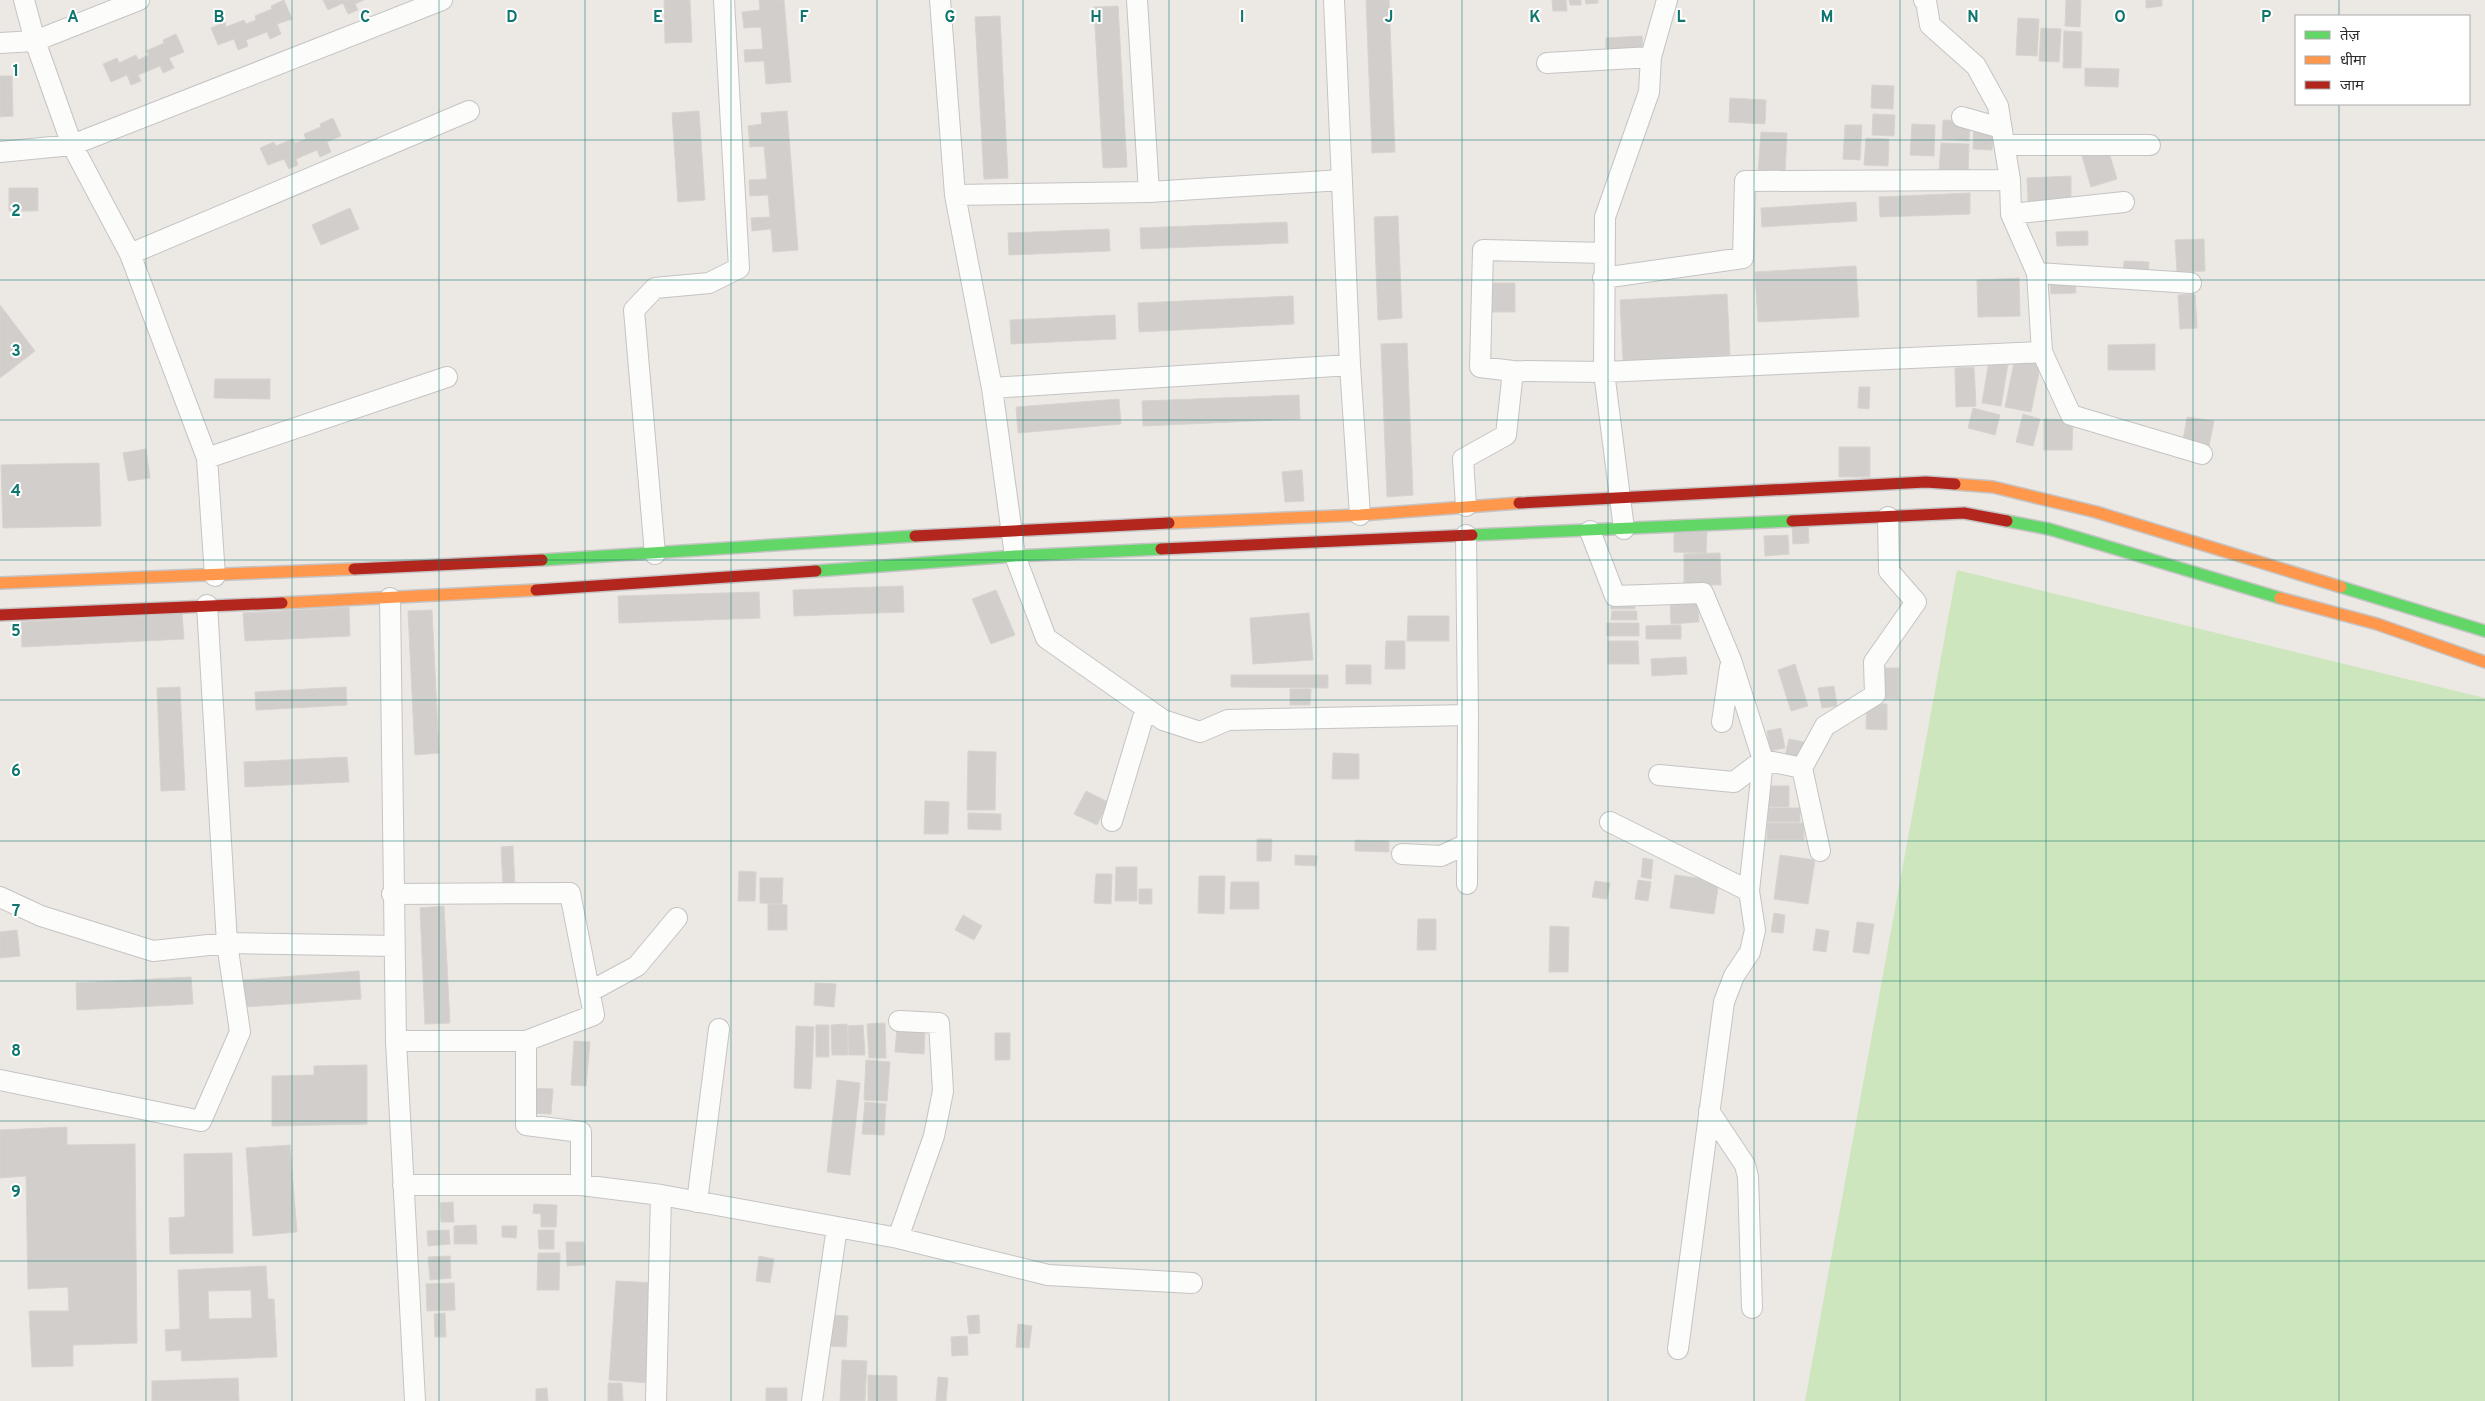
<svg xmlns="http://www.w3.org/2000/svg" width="2485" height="1401" font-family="Overpass,'Noto Sans Devanagari',sans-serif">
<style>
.green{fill:#cee6be}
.building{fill:#d1cecb;stroke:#d7d4d0;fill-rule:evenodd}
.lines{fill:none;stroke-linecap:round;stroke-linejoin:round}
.street-casing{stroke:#c5c4c5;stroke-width:22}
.fast-casing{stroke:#c5c4c5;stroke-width:14}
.slow-casing{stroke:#c5c4c5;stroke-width:14}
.jam-casing{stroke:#c5c4c5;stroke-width:14}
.street{stroke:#fcfcfb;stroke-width:20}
.fast{stroke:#63d668;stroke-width:11}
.slow{stroke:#ff974d;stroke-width:11}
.jam{stroke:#b3261e;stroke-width:11}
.grid{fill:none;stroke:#0f766e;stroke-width:1;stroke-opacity:0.55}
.grid-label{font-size:16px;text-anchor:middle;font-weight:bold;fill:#0f766e;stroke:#fff;stroke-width:4;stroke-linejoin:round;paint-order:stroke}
</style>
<rect width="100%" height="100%" fill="#ece8e4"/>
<path class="green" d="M1957,570L2485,698V1401H1805Z"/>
<path class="building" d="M284,0L292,19L277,24L281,34L270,39L267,32L246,40L248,46L238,50L234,39L218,45L211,28L225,22L226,27L244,20L246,24L256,20L255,16L272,9L271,6Z
M323,0H364L355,4L358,10L348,14L343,3L328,10Z
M664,0H690L692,42L665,43Z
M759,0H784L791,82L766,84L764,61L745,62L744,50L763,49L761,27L744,28L742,12L760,10Z
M1366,0H1389L1395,152L1372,153Z
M1552,0H1566L1567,11H1553Z
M1569,0H1581V5H1570Z
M1585,0H1598V3L1586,4Z
M2066,0H2081L2080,27L2065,26Z
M2146,0H2162V6L2146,8Z
M1118,6L1127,167L1103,168L1094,7Z
M1000,16L1008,178L984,179L975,17Z
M2018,18L2039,19L2037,56L2016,55Z
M2041,28L2061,29L2059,62L2039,61Z
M2064,31L2082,32L2081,68H2063Z
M176,34L184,52L169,58L174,68L163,73L160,66L138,75L141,81L131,85L127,75L111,82L103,64L117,58L119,63L136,55L138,60L149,55L146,51L164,43L163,40Z
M1642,36L1643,50L1606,53V38Z
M2085,68L2119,69L2118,87L2085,86Z
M0,76H12L13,116L0,117Z
M1872,85L1894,86L1893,109L1871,108Z
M1730,98L1766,100L1765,124L1729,122Z
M699,111L705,200L678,202L672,113Z
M787,111L798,250L773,252L771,229L752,231L751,218L770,217L768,195L750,196L749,180L767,179L764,146L750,147L748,126L762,124L761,113Z
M1873,114L1895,115L1894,136L1872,135Z
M333,118L341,136L327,142L331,152L320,157L317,150L296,159L298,165L289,169L284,159L268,165L260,148L274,142L276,146L293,139L295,143L306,139L304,134L321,127L320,124Z
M1943,120L1970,121L1969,141L1942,139Z
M1912,124L1935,125L1934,156L1910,155Z
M1845,125H1862L1860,160L1843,159Z
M1974,126L1994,127L1992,150L1973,149Z
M1761,132L1787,133L1785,174L1758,173Z
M1866,138L1889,139L1888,166L1864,165Z
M1941,143L1969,144L1968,173L1939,172Z
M2108,149L2117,179L2091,187L2082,156Z
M2071,176V201L2028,202L2027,178Z
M9,188H38V211H9Z
M1970,193V214L1880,217L1879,197Z
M1856,202L1857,221L1762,227L1761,208Z
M350,208L359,229L321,245L312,225Z
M1398,216L1402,318L1378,320L1374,217Z
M1287,222L1288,243L1141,249L1140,228Z
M1109,229L1110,251L1009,255L1008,233Z
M2088,231V245L2057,246L2056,232Z
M2204,239L2205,271L2177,272L2175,240Z
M2124,261L2149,262L2148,276L2123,275Z
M1856,266L1859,317L1758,322L1755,272Z
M2019,278L2020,316L1978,317L1977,280Z
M2075,279L2076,293L2051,294L2050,280Z
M1491,283H1515V312H1491Z
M1727,294L1730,355L1623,361L1620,300Z
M2195,294L2197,328L2180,329L2178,295Z
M1293,296L1294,324L1139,332L1138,303Z
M0,305L35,351L0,378Z
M1115,315L1116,339L1011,344L1010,320Z
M1407,343L1413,495L1387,497L1381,344Z
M2155,344V370H2108V345Z
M2015,358L2041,363L2031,412L2005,407Z
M1989,361L2008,364L2001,406L1982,403Z
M1974,367L1976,406L1956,407L1955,368Z
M215,379H270V399L214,398Z
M1859,387H1870L1869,409L1858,408Z
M1299,395L1300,419L1143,426L1142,401Z
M1119,399L1121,424L1018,433L1016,407Z
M1973,408L2000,415L1995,435L1968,428Z
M2023,414L2040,419L2033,446L2016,442Z
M2187,417L2214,421L2209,446L2183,441Z
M2044,419L2073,420L2072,450H2044Z
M1839,447H1870V477H1839Z
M146,449L150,478L128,481L123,453Z
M99,463L101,526L3,528L1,465Z
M1302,470L1304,501L1285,502L1282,472Z
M1808,522L1809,543L1793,544L1792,523Z
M1674,532H1707L1706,553L1674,552Z
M1788,535L1789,554L1765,556L1764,536Z
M1720,553L1721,585H1684V554Z
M903,586L904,612L794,616L793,590Z
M996,590L1015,635L991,644L972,599Z
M759,592L760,618L619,623L618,596Z
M1698,597L1699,622L1671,624L1670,599Z
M1611,598H1635V609H1611Z
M349,607L350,636L245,641L243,613Z
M432,610L439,753L415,755L408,611Z
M1612,611H1637V620H1611Z
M1309,613L1313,660L1253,664L1250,618Z
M182,614L184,639L22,647L21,622Z
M1408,616H1449V641H1407Z
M1607,623H1639V636H1607Z
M1681,625V639H1646V626Z
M1386,641H1405V669H1385Z
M1608,641H1638L1639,664H1608Z
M1686,657L1687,674L1652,676L1651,659Z
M1795,664L1808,706L1791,711L1778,670Z
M1346,665H1371V684H1346Z
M1879,668H1899V699H1879Z
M1231,675H1328V688L1231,687Z
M1834,686L1837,706L1822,708L1818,688Z
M180,687L185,790L161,791L157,688Z
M346,687L347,705L256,710L255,692Z
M1290,689H1311L1310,705H1290Z
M1867,704H1887V730L1866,729Z
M1781,728L1785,748L1770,751L1767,731Z
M1789,739L1804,742L1800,759L1785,756Z
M968,751L996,752L995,810H967Z
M1333,753L1359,754V779H1332Z
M347,757L349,782L245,787L244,762Z
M1763,786H1789V807H1763Z
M1086,791L1108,802L1097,825L1074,814Z
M925,801L949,802L948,834H924Z
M1768,808H1800V822H1768Z
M968,813L1001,814V830L968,829Z
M1767,823H1804V840H1767Z
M1257,839H1272L1271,861H1257Z
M1355,840L1389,841V852L1355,851Z
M513,846L515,886H503L501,847Z
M1295,855L1317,856L1316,866L1295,865Z
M1780,855L1815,860L1808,904L1774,899Z
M1643,858L1653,860L1651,879L1641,877Z
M1116,867H1137V901H1115Z
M739,871L756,872L755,901H738Z
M1096,874H1112L1111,904L1094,903Z
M1675,875L1719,881L1714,914L1670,908Z
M1199,876H1225L1224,914L1198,913Z
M760,878H783L782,904L760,903Z
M1638,880L1651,882L1648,901L1635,899Z
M1595,881L1610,883L1607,899L1592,897Z
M1231,882H1259V909H1230Z
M1139,889H1152V904H1139Z
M768,904L787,905V930H768Z
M444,906L450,1023L425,1024L420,908Z
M1774,913L1785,915L1783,933L1771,932Z
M963,915L982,926L974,940L955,930Z
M1418,919H1436V950H1417Z
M1857,922L1874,924L1869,954L1853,952Z
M1550,926L1569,927L1568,972H1549Z
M1816,929L1829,931L1826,952L1813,950Z
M17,930L20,956L0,958V932Z
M359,971L361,999L245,1007L243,980Z
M191,977L193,1004L77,1010L76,983Z
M815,983L836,984L834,1007L814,1005Z
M885,1023L886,1058H869L867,1024Z
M847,1024L848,1055H832L831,1025Z
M816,1025H829V1057H816Z
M863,1025L865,1055H849L848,1026Z
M796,1026L814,1027L811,1089L794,1088Z
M897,1027L925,1029L924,1054L895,1052Z
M995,1033H1010V1060H995Z
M574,1041L590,1042L586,1086L571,1085Z
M866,1060L890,1062L887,1101L864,1100Z
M367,1065V1124L272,1126V1076L314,1075V1066Z
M837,1080L860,1083L850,1175L827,1172Z
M529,1088L553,1089L551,1114L528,1113Z
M865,1102L886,1104L884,1135L862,1134Z
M67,1127V1145L135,1144L137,1343L73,1345V1366L32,1367L29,1311H69L68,1287L28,1289L26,1176L0,1178V1130Z
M290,1145L297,1232L253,1236L246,1148Z
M232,1153L233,1253L170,1254L169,1218L185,1217L184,1154Z
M453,1202L454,1222H441L440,1203Z
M534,1204L557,1205L556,1227H541V1214L533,1213Z
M476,1225L477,1244H454V1226Z
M502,1226H517L516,1238L502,1237Z
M449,1230L450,1244L428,1246L427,1231Z
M538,1230H554V1249H539Z
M566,1242H584L585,1265L567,1266Z
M538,1253H560L559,1290H537Z
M450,1256L451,1278L430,1280L428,1257Z
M759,1256L774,1259L770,1283L756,1281Z
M266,1266L268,1299H274L277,1357L182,1361L181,1350L166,1351L165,1330L180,1329L178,1270ZM251,1290L252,1318L209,1319L208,1291Z
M616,1281L656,1283L649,1383L609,1380Z
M454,1283L455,1310L427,1311L426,1284Z
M445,1313L446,1337H435L434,1314Z
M831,1315L848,1316L846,1347L829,1346Z
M979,1315L980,1333L969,1334L967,1316Z
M1018,1324L1032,1326L1029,1348L1016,1347Z
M967,1336L968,1355L952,1356L951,1337Z
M842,1360L867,1361L865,1401H840Z
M868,1375L897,1376V1401H868Z
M938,1377L948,1378L946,1401H936Z
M238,1378L239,1401H152V1381Z
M608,1383H622L623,1401H608Z
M547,1388L548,1401H536V1389Z
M766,1388H787V1401H766Z"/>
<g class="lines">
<defs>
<path id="street" d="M24,0L35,41L72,145L130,254L207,458L215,576
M940,0L955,195L992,388L1015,556L1046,638L1163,720L1200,732L1228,720L1468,715
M1137,0L1149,192
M1334,0L1350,365L1360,515
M1924,0L1926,1L1930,25L1976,66L1998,106L2010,180L2011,214L2037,273L2042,352L2071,415L2202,454
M0,43L35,41L139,0
M1547,63L1651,57
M1962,117L2001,128
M2005,145H2150
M0,152L72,145L442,0
M955,195L1149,192L1342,180
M2011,214L2124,202
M1604,253L1483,250L1480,367L1513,371L1604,372L2042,352
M130,254L469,111
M2037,273L2191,283
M1603,278L1743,258L1745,181L2010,180
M992,388L1350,365
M207,458L447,377
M1466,506L1463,459L1506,435L1513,371
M1624,529L1604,372L1605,217L1649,92L1651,57L1667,0
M1590,531L1615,596L1703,593L1731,660L1763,760L1749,891L1755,930L1750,952L1734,976L1724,1002L1678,1349
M1466,535L1468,715L1467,884
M655,554L634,310L655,288L709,283L739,268L724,0
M390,598L396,1041L415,1401
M1722,722L1730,667
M1659,775L1734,782L1763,760L1802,768
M1112,821L1146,708
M1610,822L1749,891
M1820,851L1802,768L1825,726L1875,695L1874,662L1916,602L1889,571L1888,517
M1402,854L1441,856L1467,844
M392,894L570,893L594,1015L526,1041H396
M0,897L41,916L153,951L227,943L394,946
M589,992L637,966L677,918
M526,1041V1125L581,1132V1185
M0,1080L201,1121L240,1032L227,943L207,605
M1709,1111L1745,1165L1748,1177L1752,1308
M403,1185H581L661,1195L898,1238L934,1136L943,1091L939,1023L899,1021
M697,1202L719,1029
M898,1238L1048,1275L1192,1283
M656,1401L661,1195
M812,1401L837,1227"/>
<path id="fast" d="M2007,521L2049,529L2280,598
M1472,535L1792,521
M542,560L915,536
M816,571L1015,556L1161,549
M2341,587L2485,631"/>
<path id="slow" d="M1955,484L1993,487L2096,512L2341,587
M1169,523L1360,515L1519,503
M0,583L354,569
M2280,598L2377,624L2485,662
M282,603L536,590"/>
<path id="jam" d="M1519,503L1926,482L1955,484
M1792,521L1964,513L2007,521
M915,536L1169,523
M1161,549L1472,535
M354,569L542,560
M536,590L816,571
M0,615L282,603"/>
</defs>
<use href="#street" class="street-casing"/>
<use href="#fast" class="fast-casing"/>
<use href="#slow" class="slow-casing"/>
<use href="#jam" class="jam-casing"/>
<use href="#street" class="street"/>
<use href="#fast" class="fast"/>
<use href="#slow" class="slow"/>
<use href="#jam" class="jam"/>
</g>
<path class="grid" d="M146,0V1401M292,0V1401M439,0V1401M585,0V1401M731,0V1401M877,0V1401M1023,0V1401M1169,0V1401M1316,0V1401M1462,0V1401M1608,0V1401M1754,0V1401M1900,0V1401M2046,0V1401M2193,0V1401M2339,0V16M2339,104V1401M0,140H2485M0,280H2485M0,420H2485M0,560H2485M0,700H2485M0,841H2485M0,981H2485M0,1121H2485M0,1261H2485"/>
<g class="grid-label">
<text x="73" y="22">A</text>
<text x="219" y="22">B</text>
<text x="365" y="22">C</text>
<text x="512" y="22">D</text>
<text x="658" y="22">E</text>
<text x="804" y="22">F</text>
<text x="950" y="22">G</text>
<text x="1096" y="22">H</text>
<text x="1242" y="22">I</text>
<text x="1389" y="22">J</text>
<text x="1535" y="22">K</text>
<text x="1681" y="22">L</text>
<text x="1827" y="22">M</text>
<text x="1973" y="22">N</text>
<text x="2120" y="22">O</text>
<text x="2266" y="22">P</text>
<text x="16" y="76">1</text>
<text x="16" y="216">2</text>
<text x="16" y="356">3</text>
<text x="16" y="496">4</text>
<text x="16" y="636">5</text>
<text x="16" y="776">6</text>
<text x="16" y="916">7</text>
<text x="16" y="1056">8</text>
<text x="16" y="1197">9</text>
</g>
<rect x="2295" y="15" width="175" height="90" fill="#ffffff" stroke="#ababab"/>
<rect x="2305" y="31" width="25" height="8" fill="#63d668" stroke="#ababab"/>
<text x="2340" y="40" font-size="15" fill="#2e2e2e">तेज़</text>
<rect x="2305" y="56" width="25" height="8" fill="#ff974d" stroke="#ababab"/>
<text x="2340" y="65" font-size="15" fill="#2e2e2e">धीमा</text>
<rect x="2305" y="81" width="25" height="8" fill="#b3261e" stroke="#ababab"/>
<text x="2340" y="90" font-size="15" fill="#2e2e2e">जाम</text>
</svg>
